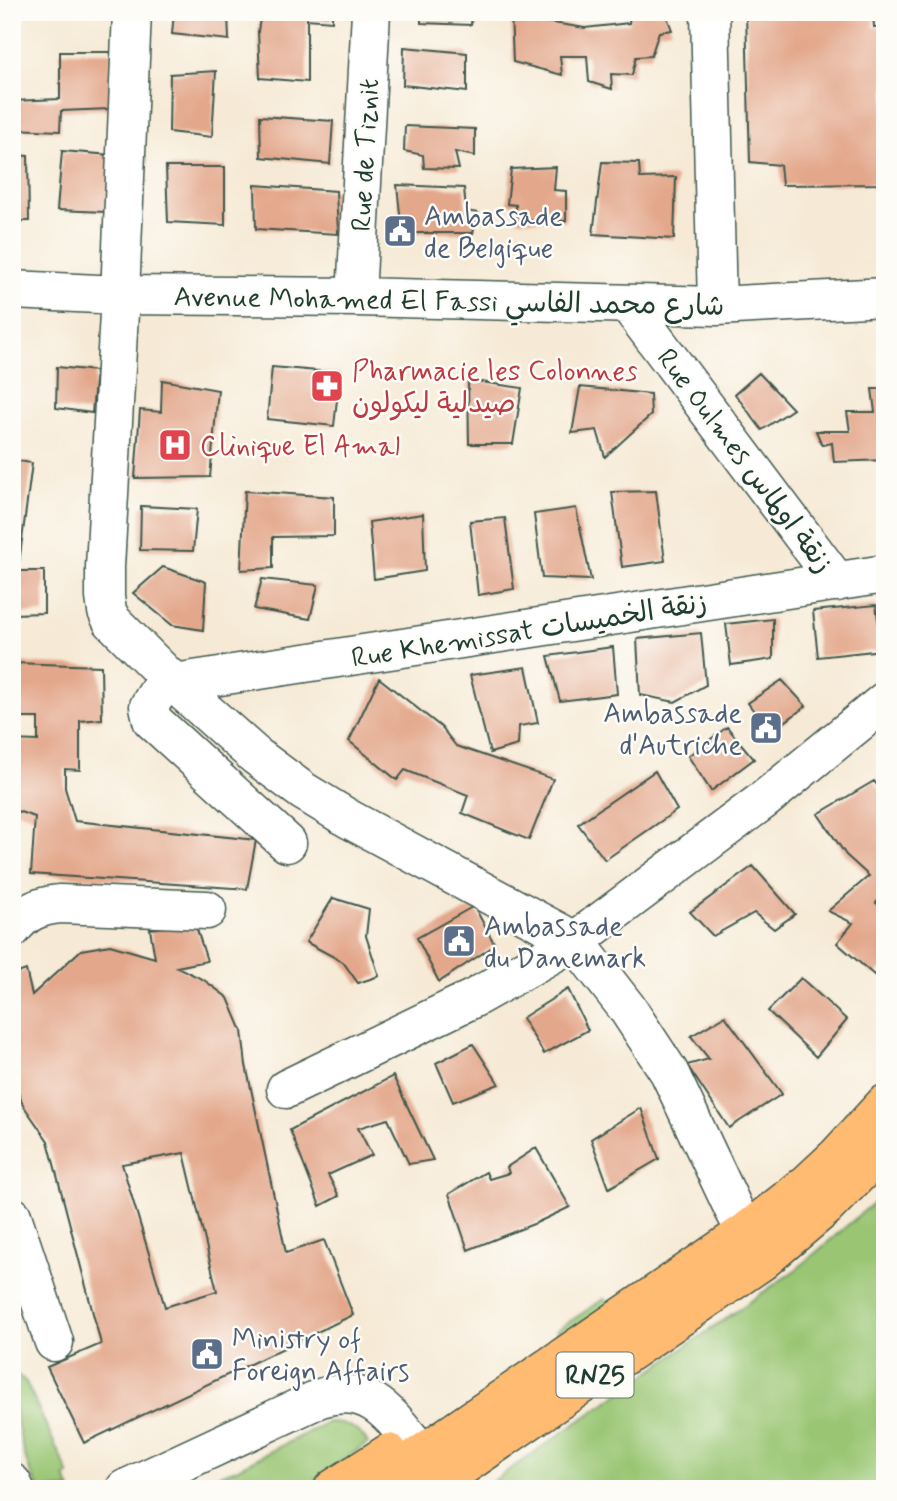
<svg xmlns="http://www.w3.org/2000/svg" width="897" height="1501" font-family="Mynerve,'Playpen Sans Arabic',sans-serif">
<style>
.green{fill:#9ac673;stroke:#5c8254;stroke-width:2}
.building{fill:#e3a78b;fill-rule:evenodd}
.lines{fill:none;stroke-linecap:round;stroke-linejoin:round}
.minor-casing{stroke:#3f574c;stroke-width:41}
.major-casing{stroke:#3f574c;stroke-width:41}
.minor{stroke:#fff;stroke-width:38}
.major{stroke:#ffbb71;stroke-width:38}
.labels{text-anchor:middle;stroke-width:5;stroke-linejoin:round;paint-order:stroke}
.shield{fill:#fdfcf7;stroke:#62766e;stroke-width:2}
.shield-label{font-size:26px;font-weight:bold;fill:#1f3d34}
.street-label{font-size:28px;fill:#1f3d34;stroke:#fdfcf7}
.service-label{font-size:28px;fill:#4e5e75;stroke:#fdfcf7;text-anchor:start}
.health-label{font-size:28px;fill:#be3a42;stroke:#fdfcf7;text-anchor:start}
</style>
<rect width="100%" height="100%" fill="#fdfcf7"/>
<filter id="ink" filterUnits="userSpaceOnUse"><feTurbulence type="fractalNoise" baseFrequency=".0143" numOctaves="2"/><feDisplacementMap in="SourceGraphic" scale="14" xChannelSelector="R" yChannelSelector="G"/><feConvolveMatrix kernelMatrix="1 2 1 2 8 2 1 2 1" color-interpolation-filters="sRGB"/></filter>
<filter id="wash" filterUnits="userSpaceOnUse"><feTurbulence type="fractalNoise" baseFrequency=".00686" numOctaves="4" result="noise"/><feDisplacementMap in="SourceGraphic" scale="28" xChannelSelector="R" yChannelSelector="G"/><feGaussianBlur stdDeviation="1.57" result="paint"/><feColorMatrix in="noise" values="0 0 0 0 0 0 0 0 0 0 0 0 0 0 0 0 0 1.4 0 .05"/><feComposite in="paint" operator="in"/></filter>
<g filter="url(#wash)">
<rect width="100%" height="100%" fill="#f6ead6"/>
<path class="green" d="M885,1193V1489H482L798,1268Z
M604,1299L609,1302V1305L558,1337L556,1335L557,1330Z
M12,1376H19L26,1382L69,1475L65,1477L71,1489H41C23,1472 12,1401 12,1376Z
M328,1422C347,1422 358,1428 368,1443L301,1489H181L236,1469Z"/>
<g id="blocks">
<path class="building" d="M174,12H228L229,40L172,34Z
M261,12H332V21L307,19V82L260,78L258,31Z
M421,12H472L471,25L421,23Z
M511,12H541L540,21L585,28L629,23L630,12H665L672,30L659,32L651,56L636,57L632,75L611,74L612,89L589,82L587,56H560L562,75L513,62Z
M746,12H873L874,27H885V184L782,185L780,165L750,162Z
M404,47L467,53V92L403,85Z
M60,52H111L110,109L61,111L60,131L12,129V101L60,99Z
M216,71L212,137L169,132L170,74Z
M260,116L333,121L330,164L261,157Z
M405,126L475,129V156L455,152L459,169L424,168L423,155L404,151Z
M62,151L111,155L106,212L57,210Z
M12,155L28,156L29,221H12Z
M602,162L639,163L640,178L676,177L674,239L593,234Z
M166,167H225V225L168,222Z
M556,167L554,190L566,191V221L516,220V205L507,204L511,169Z
M255,185L336,191L338,234L256,229Z
M397,185L464,188L466,211L478,213L473,233H402Z
M57,367L96,371L92,413L56,408Z
M272,367L340,373L334,426L267,419Z
M759,373L793,409L762,430L735,394Z
M162,380L218,390L210,477L135,478L140,410L161,412Z
M468,380L522,388L513,444H469Z
M580,387L650,394L651,415L605,457L597,430L572,433Z
M872,389H885V460L834,462L832,443L822,445L816,431H850L847,412H875Z
M12,460L32,463L18,571H44V613L12,614Z
M245,491L334,497V536L273,537V568L241,570Z
M656,491L665,561L622,567L612,492Z
M141,506L197,509L193,551L140,550Z
M576,508L591,580L542,578L534,514Z
M423,514L425,571L374,579L369,522Z
M505,518L514,589L478,595L470,521Z
M163,567L206,582L203,630L172,625L133,593Z
M262,579L318,585L310,619L254,609Z
M876,605L882,650L818,657L813,611Z
M773,619V659L731,665L726,624Z
M701,633L706,685L675,702L640,695L637,639Z
M613,647L617,694L560,701L548,656Z
M12,663L101,666L102,719L80,721V770L65,769V788L75,821L256,840L247,889L31,874L35,817L17,811V866H12V740L38,741V718H12Z
M526,667L538,723L519,726L518,745L490,753L470,675Z
M379,678L441,727L456,746L553,779L529,840L462,813L468,795L405,770L397,780L349,741Z
M782,680L806,706L770,733L748,703Z
M727,727L754,759L711,791L688,756Z
M655,771L677,810L605,860L578,824Z
M874,781L885,795V892L876,903L885,909V968L874,975L837,943L853,923L828,911L869,876L846,855L818,814Z
M753,866L795,914L774,929L754,913L713,936L690,912Z
M333,898L369,909L366,936L379,976L358,983L343,962L306,942Z
M474,906L495,945L439,982L417,938Z
M195,923L207,961L177,967L204,980L228,998L242,1031L246,1065L286,1253L324,1240L353,1315L84,1443L47,1367L101,1344L48,1141L23,1105L12,1075V975L26,970L32,995L81,950L110,945L155,958L150,929ZM184,1153L217,1291L165,1307L122,1164Z
M801,978L847,1020L816,1057L768,1011Z
M568,989L588,1030L544,1054L522,1018Z
M725,1016L782,1094L729,1128L687,1065L709,1059L691,1036Z
M473,1044L499,1084L453,1102L436,1063Z
M393,1076L433,1160L409,1164L388,1119L358,1128L372,1155L328,1175L339,1196L320,1206L290,1130Z
M641,1108L659,1159L609,1188L591,1139Z
M536,1148L570,1207L536,1223L468,1250L449,1194L486,1172L489,1179L509,1173L507,1167Z"/>
</g>
</g>
<g filter="url(#ink)">
<use href="#blocks" fill-opacity="0" stroke="#3f574c" stroke-width="2"/>
<g class="lines">
<defs>
<path id="minor" d="M132,12L120,295L105,567V597L107,611L112,621L174,683L256,756L303,791L349,819L575,941L627,1008L669,1072L734,1210L761,1260
M710,12L717,306
M12,290L120,295L356,297L717,306L885,297
M356,297L371,12
M629,305L837,582
M287,843L152,720L149,706L159,690L174,683L885,574
M12,929C25,912 39,906 60,904L207,910
M286,1089L474,998L575,941L765,799L885,701
M12,1216L54,1342
M12,1483L15,1489
M125,1489L320,1398C373,1382 392,1418 422,1454"/>
<path id="major" d="M333,1489L389,1453
M371,1489L746,1232L808,1183L837,1156L885,1104
M429,1489L762,1261L826,1207L885,1147"/>
</defs>
<use href="#minor" class="minor-casing"/>
<use href="#major" class="major-casing"/>
<use href="#minor" class="minor"/>
<use href="#major" class="major"/>
</g>
</g>
<defs>
<symbol id="civic-square" viewBox="-11 -11 22 22"><rect x="-9" y="-9" width="18" height="18" rx="4" fill="#5c6f8a" stroke="#fdfcf7"/><path d="M-.6-6.5H3V-4.5H.6V-3L4-1V1h2V6H-6V1h2V-1L-.6-3ZM-1.2 2.5V6h2.4V2.5Z" fill="#fff"/></symbol>
<symbol id="pharmacy-square" viewBox="-11 -11 22 22"><rect x="-9" y="-9" width="18" height="18" rx="4" fill="#e0444e" stroke="#fdfcf7"/><path d="M-2-6h4v4h4v4h-4v4h-4v-4h-4v-4h4Z" fill="#fff"/></symbol>
<symbol id="hospital-square" viewBox="-11 -11 22 22"><rect x="-9" y="-9" width="18" height="18" rx="4" fill="#e0444e" stroke="#fdfcf7"/><path d="M-5-5h3v3.5h4V-5h3V5h-3V1.5h-4V5h-3Z" fill="#fff"/></symbol>
</defs>
<g fill-rule="evenodd">
<use href="#civic-square" x="381" y="212" width="38" height="38"/>
<use href="#pharmacy-square" x="308" y="367" width="38" height="38"/>
<use href="#hospital-square" x="156" y="426" width="38" height="38"/>
<use href="#civic-square" x="747" y="709" width="38" height="38"/>
<use href="#civic-square" x="440" y="922" width="38" height="38"/>
<use href="#civic-square" x="188" y="1335" width="38" height="38"/>
</g>
<g class="labels">
<rect class="shield" x="556.5" y="1352.5" width="77" height="45" rx="5"/>
<g class="shield-label">
<text x="595" y="1384">RN25</text>
</g>
<g class="street-label">
<text transform="translate(364 155) rotate(-87)" y="10">Rue de Tiznit</text>
<text transform="translate(449 300) rotate(1)" y="10">Avenue Mohamed El Fassi شارع محمد الفاسي</text>
<text transform="translate(746 460) rotate(53)" y="10">Rue Oulmes زنقة اولماس</text>
<text transform="translate(529 629) rotate(-9)" y="10">Rue Khemissat زنقة الخميسات</text>
</g>
<g class="service-label">
<text x="424" y="225">Ambassade<tspan x="424" dy="32">de Belgique</tspan></text>
<text x="742" y="722" text-anchor="end">Ambassade<tspan x="742" dy="32">d'Autriche</tspan></text>
<text x="484" y="935">Ambassade<tspan x="484" dy="32">du Danemark</tspan></text>
<text x="232" y="1348">Ministry of<tspan x="232" dy="32">Foreign Affairs</tspan></text>
</g>
<g class="health-label">
<text x="352" y="380">Pharmacie les Colonnes<tspan x="352" dy="32">صيدلية ليكولون</tspan></text>
<text x="200" y="455">Clinique El Amal</text>
</g>
</g>
<rect width="897" height="1501" fill="none" stroke="#fdfcf7" stroke-width="42"/>
</svg>
